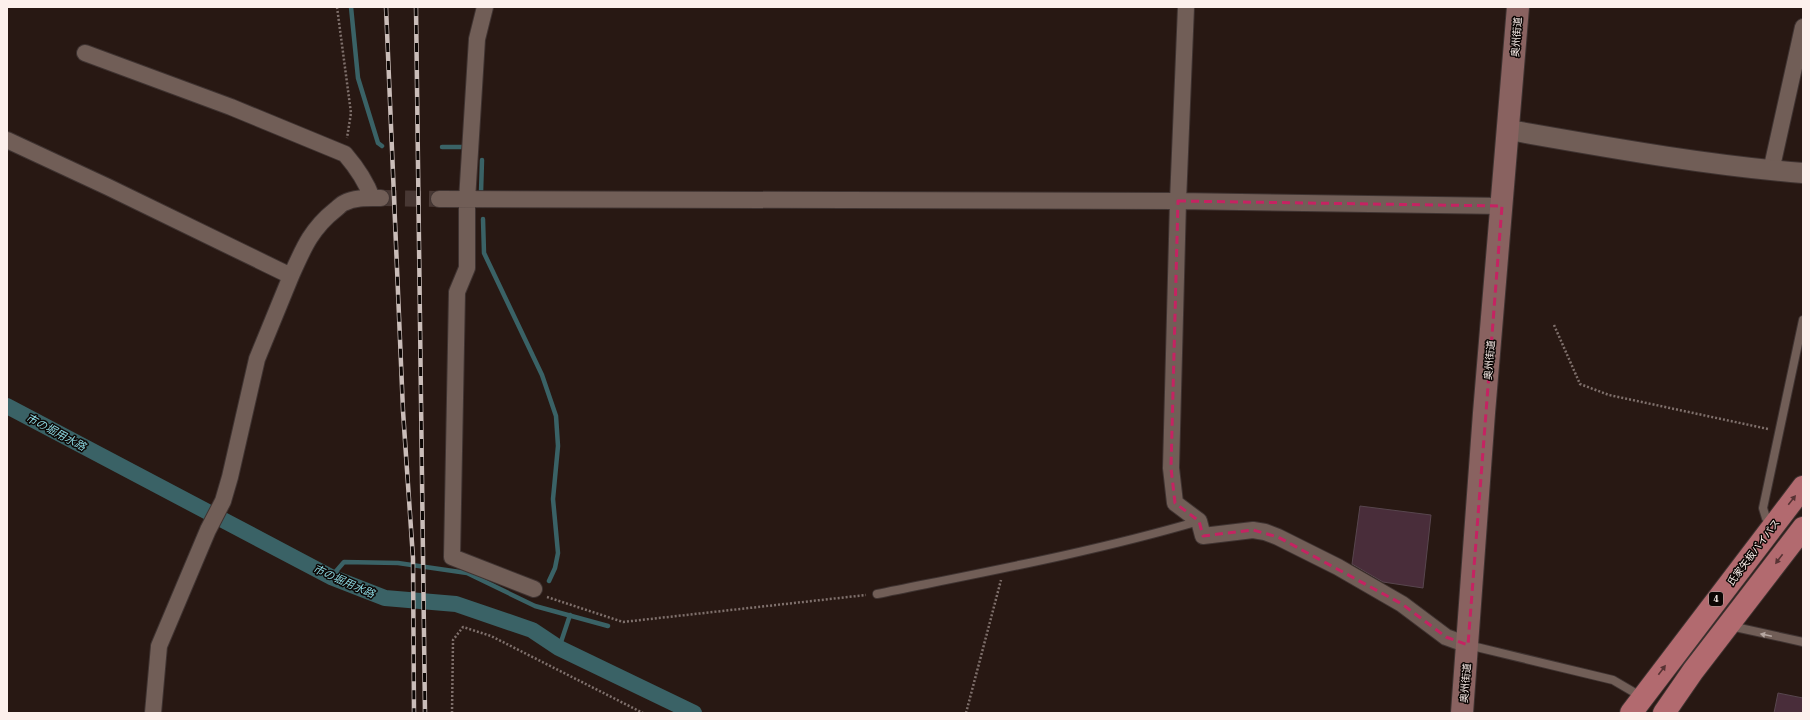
<svg xmlns="http://www.w3.org/2000/svg" width="1810" height="720" font-family="'Noto Serif','Noto Sans JP',serif">
<style>
.lines{fill:none;stroke-linecap:round;stroke-linejoin:round}
.stream{stroke:#3a6266;stroke-width:4.5}
.canal{stroke:#3a6266;stroke-width:16}
.building{fill:#492d3a;stroke:#58464e}
.minor-tunnel{stroke:#483834;stroke-width:16;stroke-dasharray:16 8;stroke-linecap:butt}
.service-casing{stroke:#3f3331;stroke-width:10}
.minor-casing{stroke:#3f3331;stroke-width:18}
.tertiary-casing{stroke:#3f3331;stroke-width:22}
.secondary-casing{stroke:#3f3331;stroke-width:24}
.trunk-casing{stroke:#3f3331;stroke-width:24}
.path{stroke:#7f706c;stroke-width:2.5;stroke-dasharray:2 2;stroke-linecap:butt}
.service{stroke:#715e57;stroke-width:8}
.minor{stroke:#715e57;stroke-width:16}
.tertiary{stroke:#715e57;stroke-width:20}
.secondary{stroke:#896260;stroke-width:22}
.trunk{stroke:#b26a6f;stroke-width:22}
.rail-casing{stroke:#cabdb9;stroke-width:4.5}
.rail{stroke:#0c0604;stroke-width:3;stroke-dasharray:9;stroke-linecap:butt}
.oneway{fill:#573334}
.oneway2{fill:#b6a7a2}
.marked{fill:none;stroke:#c52362;stroke-width:3;stroke-dasharray:8 5;stroke-linejoin:round}
.labels{text-anchor:middle;stroke-width:3;stroke-linejoin:round;paint-order:stroke}
.shield{fill:#0c0604;stroke:#b4aaa6;stroke-width:1}
.shield-label{font-size:9px;font-weight:bold;fill:#fcf0ec}
.street-label{font-size:10px;fill:#fcf0ec;stroke:#0c0604}
.water-label{font-size:11px;font-style:italic;fill:#8bd6df;stroke:#0c0604}
</style>
<rect width="100%" height="100%" fill="#281813"/>
<g class="lines">
<path class="stream" d="M351,7L358,78L378,143L382,146
M442,147H462
M481,193L482,160
M483,219L484,253L542,375L556,416L558,446L553,499L558,553L555,568L549,581
M331,577L344,562L398,563L467,573L535,606L608,626
M559,648L570,615"/>
<path class="canal" d="M7,406L331,577L385,598L456,604L532,630L559,648L694,713"/>
</g>
<path class="building" d="M1360,506L1431,515L1423,588L1383,582L1352,564Z
M1778,693L1803,698V713H1774Z"/>
<g class="lines">
<path class="minor-tunnel" d="M381,198L439,199"/>
<defs>
<path id="service" d="M1772,525L1766,518L1763,508L1803,320
M877,594C985,572 1093,552 1199,521
M1732,622L1735,627L1803,642
M1468,645L1613,680L1642,697"/>
<path id="minor" d="M485,7L477,39L467,200V268L457,292L452,557L534,589
M1186,7L1178,201L1171,468L1175,503L1199,521L1203,536L1253,530L1265,532L1278,537L1338,567L1402,604L1446,637L1468,645
M85,53L231,107L345,154C357,168 366,181 372,198
M7,140L108,187L291,276C303,249 311,229 335,210C338,208 341,204 344,203C355,197 369,198 381,198
M1771,171L1803,27
M439,199L1178,201L1502,206
M153,713L159,646L208,530L223,501L230,477L257,359L291,276"/>
<path id="tertiary" d="M1509,130C1606,147 1704,165 1803,173"/>
<path id="secondary" d="M1462,713L1484,413L1518,7"/>
<path id="trunk" d="M1631,713L1803,487
M1664,713L1693,671L1803,528"/>
</defs>
<use href="#service" class="service-casing"/>
<use href="#minor" class="minor-casing"/>
<use href="#tertiary" class="tertiary-casing"/>
<use href="#secondary" class="secondary-casing"/>
<use href="#trunk" class="trunk-casing"/>
<path class="path" d="M337,7L351,113L347,138
M1554,325L1580,384L1609,395L1768,429
M547,597L623,622L866,595
M452,713L453,640L463,627L491,636L643,713
M966,713L1001,580"/>
<use href="#service" class="service"/>
<use href="#minor" class="minor"/>
<use href="#tertiary" class="tertiary"/>
<use href="#secondary" class="secondary"/>
<use href="#trunk" class="trunk"/>
<defs>
<path id="rail" d="M386,7L403,411L413,558L414,713
M416,7L425,713"/>
</defs>
<use href="#rail" class="rail-casing"/>
<use href="#rail" class="rail"/>
</g>
<defs><path id="oneway-solid" d="M-6-.8H1V-3.2L6.5 0L1 3.2V.8H-6Z"/></defs>
<g class="oneway">
<use href="#oneway-solid" transform="translate(1792 500) rotate(-52)"/>
<use href="#oneway-solid" transform="translate(1779 559) rotate(127)"/>
<use href="#oneway-solid" transform="translate(1662 670) rotate(-53)"/>
</g>
<use class="oneway2" href="#oneway-solid" transform="translate(1766 635) rotate(-168)"/>
<path class="marked" d="M1178,201L1502,206L1468,645L1446,637L1402,604L1278,537L1253,530L1203,536L1199,521L1175,503L1171,468Z"/>
<g class="labels">
<rect class="shield" x="1709" y="592" width="14" height="14" rx="3"/>
<g class="shield-label">
<text x="1716" y="602">4</text>
</g>
<g class="street-label">
<text transform="translate(1516 37) rotate(-86)" y="4">奥州街道</text>
<text transform="translate(1489 360) rotate(-85)" y="4">奥州街道</text>
<text transform="translate(1753 552) rotate(-53)" y="4">氏家矢板バイパス</text>
<text transform="translate(1465 683) rotate(-85)" y="4">奥州街道</text>
</g>
<g class="water-label">
<text transform="translate(56 432) rotate(28)" y="4">市の堀用水路</text>
<text transform="translate(344 581) rotate(24)" y="4">市の堀用水路</text>
</g>
</g>
<rect width="1810" height="720" fill="none" stroke="#fcf0ec" stroke-width="16"/>
</svg>
